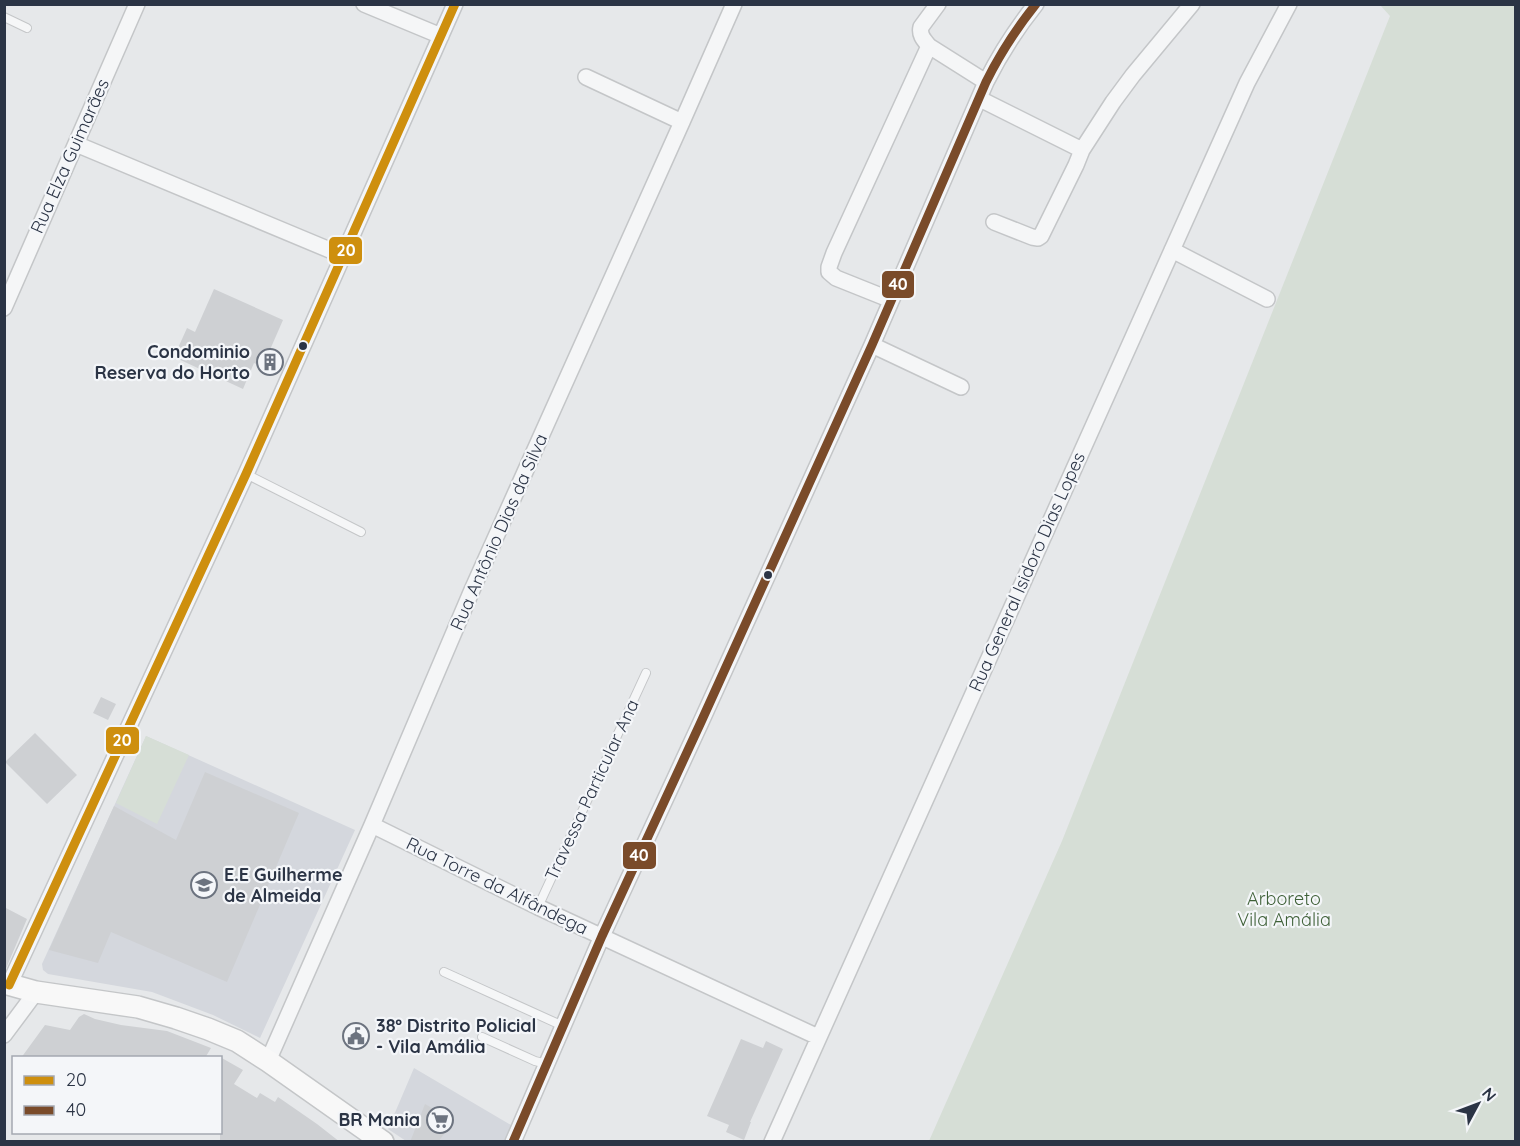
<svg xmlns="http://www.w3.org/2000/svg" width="1520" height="1146" font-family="Quicksand,sans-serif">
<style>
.built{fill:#d4d7dd}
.green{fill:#d6ded6}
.building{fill:#ced0d3}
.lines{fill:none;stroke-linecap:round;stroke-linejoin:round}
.service-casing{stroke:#c4c6c8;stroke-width:10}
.minor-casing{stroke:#c4c6c8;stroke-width:18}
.secondary-casing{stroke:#c4c6c8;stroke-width:24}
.service{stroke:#f5f6f7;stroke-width:8}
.minor{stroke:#f5f6f7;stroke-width:15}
.secondary{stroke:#f8f8f8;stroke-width:21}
.bus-1-casing{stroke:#f4f6f9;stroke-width:14}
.bus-2-casing{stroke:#f4f6f9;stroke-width:14}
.bus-1{stroke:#ce8f0e;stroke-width:9}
.bus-2{stroke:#7a4b2a;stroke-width:9}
.bus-dot{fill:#2b3445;stroke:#f4f6f9;stroke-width:2}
.labels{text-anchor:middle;stroke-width:4.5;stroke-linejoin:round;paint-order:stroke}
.street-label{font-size:18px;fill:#2b3445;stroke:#f4f6f9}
.poi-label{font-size:18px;font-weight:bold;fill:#2b3445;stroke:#f4f6f9;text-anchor:end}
.park-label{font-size:18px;fill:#3f6138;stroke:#f4f6f9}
.line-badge{stroke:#f4f6f9;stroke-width:2}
.badge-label{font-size:16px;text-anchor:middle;font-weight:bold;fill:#fff}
</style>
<rect width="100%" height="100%" fill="#e6e8ea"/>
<path class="built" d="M146,736L355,830L260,1038L213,1015L152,992L48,974L43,970L42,964Z
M414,1068L511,1125L504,1142L406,1141L388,1129Z"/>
<path class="green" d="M1380,5H1515V1141H929L1062,841L1390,16Z
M146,736L189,755L157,824L116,803Z"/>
<path class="building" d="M214,289L283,320L269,352L277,356L270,371L254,363L243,389L174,357L187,328L195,332Z
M101,697L116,704L108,720L93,713Z
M35,733L77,775L47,804L5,762Z
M205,772L299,813L227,982L111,932L98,963L49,950L114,806L176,840Z
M4,907L27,919L5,971H4Z
M84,1014L95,1019L121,1025L167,1031L211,1048L205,1058H21L45,1025L70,1030L79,1017Z
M741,1039L763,1048L766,1041L783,1049L750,1122H751L744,1140L726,1132L729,1125L707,1116Z
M220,1057L243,1070L234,1084L257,1098L260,1093L275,1102L278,1097L317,1124L340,1142H220Z
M425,1104L454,1121L438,1142H410Z"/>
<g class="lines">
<defs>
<path id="service" d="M4,17L27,28
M246,474L361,532
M538,907L646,673
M444,972L563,1026
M482,1037L535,1061L547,1064"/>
<path id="minor" d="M364,4L441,36
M938,4L921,27C919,35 924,40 929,46L986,82
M586,77L682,122
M980,99L1082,150
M76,144L344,256
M994,222L1032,237L1038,238L1041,236L1076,165L1082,150L1113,102L1133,75L1192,4
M1172,250L1267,299
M891,300L836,278L829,272V267L834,253L929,46
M4,308L137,4
M872,345L961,387
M372,825L538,907L818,1037
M9,985L246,474L455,4
M4,1035L36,992
M268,1061L372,825L472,590L682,122L734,4
M513,1142L602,936L701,722L872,345L986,82C1000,54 1016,29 1036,4
M772,1142L1247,83L1289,4"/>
<path id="secondary" d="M4,983L36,992L138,1007L176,1018L208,1029L237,1041L268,1061L383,1142"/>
</defs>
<use href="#service" class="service-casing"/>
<use href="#minor" class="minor-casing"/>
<use href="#secondary" class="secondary-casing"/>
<use href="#service" class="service"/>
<use href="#minor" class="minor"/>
<use href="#secondary" class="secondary"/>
<defs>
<path id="bus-1" d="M9,985L246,474L455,4"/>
<path id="bus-2" d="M513,1142L602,936L701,722L872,345L986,82C1000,54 1016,29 1036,4"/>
</defs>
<use href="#bus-1" class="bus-1-casing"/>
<use href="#bus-2" class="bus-2-casing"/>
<use href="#bus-1" class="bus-1"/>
<use href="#bus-2" class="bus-2"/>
</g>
<defs>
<symbol id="building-ring" viewBox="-11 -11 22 22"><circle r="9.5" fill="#f4f6f9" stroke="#6c737f" stroke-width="1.5"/><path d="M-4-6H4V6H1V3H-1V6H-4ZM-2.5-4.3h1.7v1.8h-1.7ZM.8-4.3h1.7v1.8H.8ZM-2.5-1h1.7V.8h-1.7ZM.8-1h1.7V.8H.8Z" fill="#6c737f"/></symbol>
<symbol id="school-ring" viewBox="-11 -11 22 22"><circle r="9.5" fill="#f4f6f9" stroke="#6c737f" stroke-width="1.5"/><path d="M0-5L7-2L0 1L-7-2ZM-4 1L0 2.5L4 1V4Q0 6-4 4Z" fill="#6c737f"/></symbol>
<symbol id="civic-ring" viewBox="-11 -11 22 22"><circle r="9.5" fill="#f4f6f9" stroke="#6c737f" stroke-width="1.5"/><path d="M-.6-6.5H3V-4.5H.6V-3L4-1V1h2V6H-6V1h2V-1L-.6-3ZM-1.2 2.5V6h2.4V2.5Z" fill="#6c737f"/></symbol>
<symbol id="supermarket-ring" viewBox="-11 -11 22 22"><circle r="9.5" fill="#f4f6f9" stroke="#6c737f" stroke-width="1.5"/><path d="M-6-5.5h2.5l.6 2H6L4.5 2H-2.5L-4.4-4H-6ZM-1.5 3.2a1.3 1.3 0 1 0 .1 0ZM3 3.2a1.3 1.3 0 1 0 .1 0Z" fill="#6c737f"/></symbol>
</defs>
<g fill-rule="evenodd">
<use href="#building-ring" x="255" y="347" width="30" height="30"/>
<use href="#school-ring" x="189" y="870" width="30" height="30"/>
<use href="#civic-ring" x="341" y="1021" width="30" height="30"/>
<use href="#supermarket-ring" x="425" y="1105" width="30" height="30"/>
</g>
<g class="bus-dot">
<circle cx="303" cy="346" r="5"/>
<circle cx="768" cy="575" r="5"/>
</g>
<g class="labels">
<g class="street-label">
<text transform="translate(70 156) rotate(-66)" y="6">Rua Elza Guimarães</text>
<text transform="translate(499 532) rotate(-66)" y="6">Rua Antônio Dias da Silva</text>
<text transform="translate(1027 572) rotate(-66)" y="6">Rua General Isidoro Dias Lopes</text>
<text transform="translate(592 790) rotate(-65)" y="6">Travessa Particular Ana</text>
<text transform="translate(497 886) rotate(26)" y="6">Rua Torre da Alfândega</text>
</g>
<g class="poi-label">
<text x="250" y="358">Condominio<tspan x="250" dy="21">Reserva do Horto</tspan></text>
<text x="224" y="881" text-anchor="start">E.E Guilherme<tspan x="224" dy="21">de Almeida</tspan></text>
<text x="376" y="1032" text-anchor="start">38º Distrito Policial<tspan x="376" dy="21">- Vila Amália</tspan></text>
<text x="420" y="1126">BR Mania</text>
</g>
<g class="park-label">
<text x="1284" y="905">Arboreto<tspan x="1284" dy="21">Vila Amália</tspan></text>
</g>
</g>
<g class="line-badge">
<rect x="328" y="236" width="35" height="29" rx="6" fill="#ce8f0e"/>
<rect x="881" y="270" width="34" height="29" rx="6" fill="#7a4b2a"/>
<rect x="105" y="726" width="35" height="29" rx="6" fill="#ce8f0e"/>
<rect x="622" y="841" width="35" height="29" rx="6" fill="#7a4b2a"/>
</g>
<g class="badge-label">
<text x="346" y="256">20</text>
<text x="898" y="290">40</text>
<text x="122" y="746">20</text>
<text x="639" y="861">40</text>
</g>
<rect width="1520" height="1146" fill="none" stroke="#2b3445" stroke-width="12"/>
<rect x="12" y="1056" width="210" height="78" fill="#f4f6f9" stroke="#a4a8b1" stroke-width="1.5"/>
<rect x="24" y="1076" width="30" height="9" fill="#ce8f0e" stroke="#a4a8b1" stroke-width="1.5"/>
<text x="66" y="1086" font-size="18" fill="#2b3445">20</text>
<rect x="24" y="1106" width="30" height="9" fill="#7a4b2a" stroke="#a4a8b1" stroke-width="1.5"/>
<text x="66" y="1116" font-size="18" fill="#2b3445">40</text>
<g transform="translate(1478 1104) rotate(49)" stroke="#f4f6f9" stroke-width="4.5" paint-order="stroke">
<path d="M0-4.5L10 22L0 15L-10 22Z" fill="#2b3445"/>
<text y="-9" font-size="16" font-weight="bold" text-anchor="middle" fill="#2b3445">N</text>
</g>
</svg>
